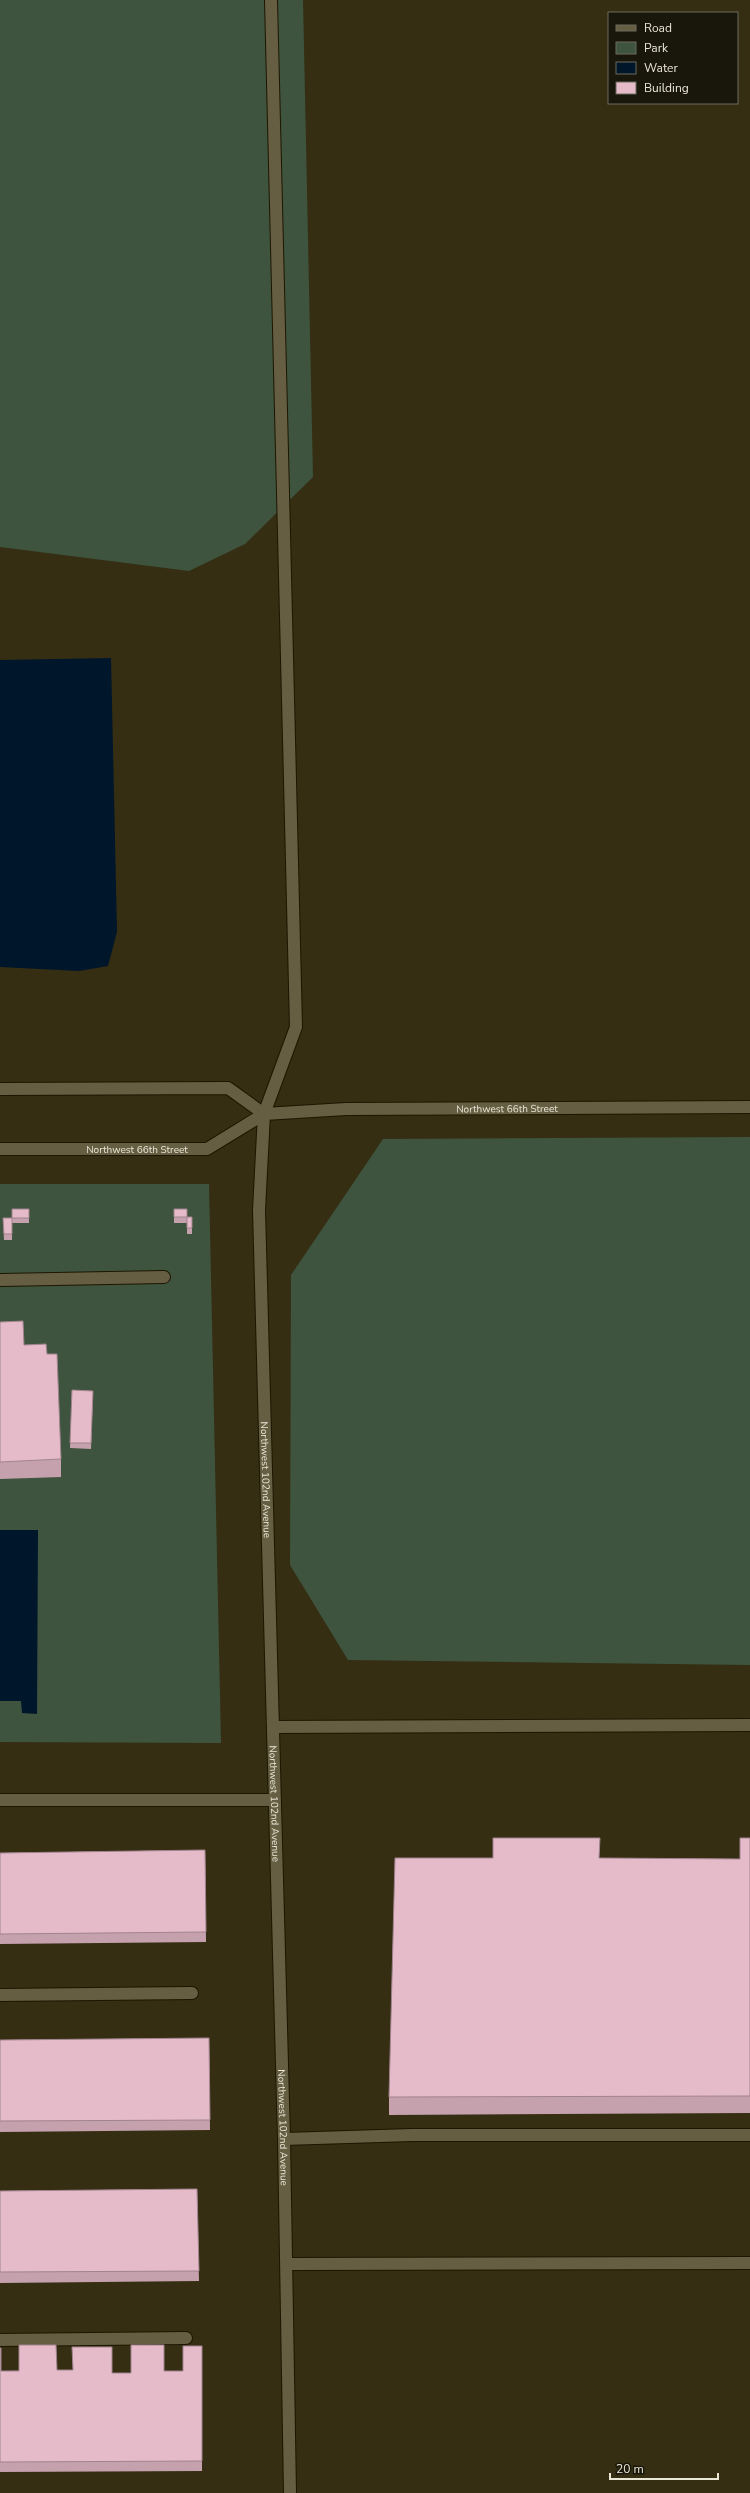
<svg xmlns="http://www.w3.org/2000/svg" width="750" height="2493" font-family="'Nunito Sans',sans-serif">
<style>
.green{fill:#3e543e}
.water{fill:#00162a}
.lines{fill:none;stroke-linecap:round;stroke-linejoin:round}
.minor-casing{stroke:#1d1600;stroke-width:14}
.minor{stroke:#655e42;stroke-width:12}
.wall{fill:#c5a1ae}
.building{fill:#e5bbca;stroke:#a0838d}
.labels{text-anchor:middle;stroke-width:4;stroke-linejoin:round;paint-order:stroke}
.street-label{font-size:10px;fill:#eae6d6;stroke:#19170b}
</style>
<rect width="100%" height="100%" fill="#352e13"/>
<path class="green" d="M0,0H303L313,477L245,544L189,571L0,547Z
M750,1137V1665L348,1660L290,1565L291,1275L383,1139Z
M0,1184H209L221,1743L0,1742Z"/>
<path class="water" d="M111,658L117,932L108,966L79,971L0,967V660Z
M0,1530H38L37,1714L22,1713L21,1701H0Z"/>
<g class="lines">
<defs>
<g id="minor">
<path id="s1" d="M271,0L296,1027L264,1114L259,1210L284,2139L290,2493"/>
<path d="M0,1089L228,1088L264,1114"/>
<path id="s2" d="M0,1149H207L264,1114L346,1109L750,1107"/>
<path d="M0,1280L164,1277"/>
<path d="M273,1727L750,1725"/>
<path d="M0,1800H275"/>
<path d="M0,1995L192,1993"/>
<path d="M284,2139L412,2135H750"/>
<path d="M287,2264L750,2263"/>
<path d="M0,2340L186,2338"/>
</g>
</defs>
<use href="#minor" class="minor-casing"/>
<use href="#minor" class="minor"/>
</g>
<path class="wall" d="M29,1209V1223H12V1240H4L3,1218H12Z
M174,1209L187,1217H192V1234H187V1223H174Z
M0,1322L24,1345L47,1354L61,1459V1477L0,1479Z
M72,1390L93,1391L91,1449L70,1448Z
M750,1838V2113L389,2115V2097L600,1858L740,1859Z
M205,1850L206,1942L0,1944V1853Z
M209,2038L210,2130L0,2132V2040Z
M197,2189L199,2281L0,2283V2191Z
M202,2346V2471L0,2472V2348L1,2371L57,2370L112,2373H131L164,2371H183Z"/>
<path class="building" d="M12,1209H29V1218H12V1234H4L3,1218H12Z
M174,1209H187V1217H174Z
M187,1217H192V1228H187Z
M23,1321L24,1345L46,1344L47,1354H57L61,1459L0,1462V1322Z
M72,1390L93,1391L91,1443H70Z
M493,1838H600L599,1858L740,1859V1838H750V2096L389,2097L395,1858H493Z
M205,1850L206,1932L0,1934V1853Z
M209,2038L210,2120L0,2121V2040Z
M197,2189L199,2271L0,2272V2191Z
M19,2345H56L57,2370H73L72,2347H112V2373H131V2345H164V2371H183V2346H202V2461L0,2462V2348H1V2371H19Z"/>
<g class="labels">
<g class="street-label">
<text dy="4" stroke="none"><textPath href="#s2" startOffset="517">Northwest 66th Street</textPath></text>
<text dy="4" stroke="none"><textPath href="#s2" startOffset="137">Northwest 66th Street</textPath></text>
<text dy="4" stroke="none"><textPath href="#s1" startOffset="1486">Northwest 102nd Avenue</textPath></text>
<text dy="4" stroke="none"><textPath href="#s1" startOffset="1810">Northwest 102nd Avenue</textPath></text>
<text dy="4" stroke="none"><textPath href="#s1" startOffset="2134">Northwest 102nd Avenue</textPath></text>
</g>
</g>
<rect x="608" y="12" width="130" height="92" fill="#19170b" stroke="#6d6a5c"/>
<rect x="616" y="25" width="20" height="6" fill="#655e42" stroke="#6d6a5c"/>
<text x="644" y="32" font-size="12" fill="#eae6d6">Road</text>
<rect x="616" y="42" width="20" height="12" fill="#3e543e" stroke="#6d6a5c"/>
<text x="644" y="52" font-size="12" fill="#eae6d6">Park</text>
<rect x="616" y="62" width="20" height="12" fill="#00162a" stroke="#6d6a5c"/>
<text x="644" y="72" font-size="12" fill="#eae6d6">Water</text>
<rect x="616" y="82" width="20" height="12" fill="#e5bbca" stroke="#6d6a5c"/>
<text x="644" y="92" font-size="12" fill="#eae6d6">Building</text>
<path d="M610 2473v6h108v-6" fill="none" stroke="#eae6d6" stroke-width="2"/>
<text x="616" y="2473" font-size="12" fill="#eae6d6" stroke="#19170b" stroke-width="3" paint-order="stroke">20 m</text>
</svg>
